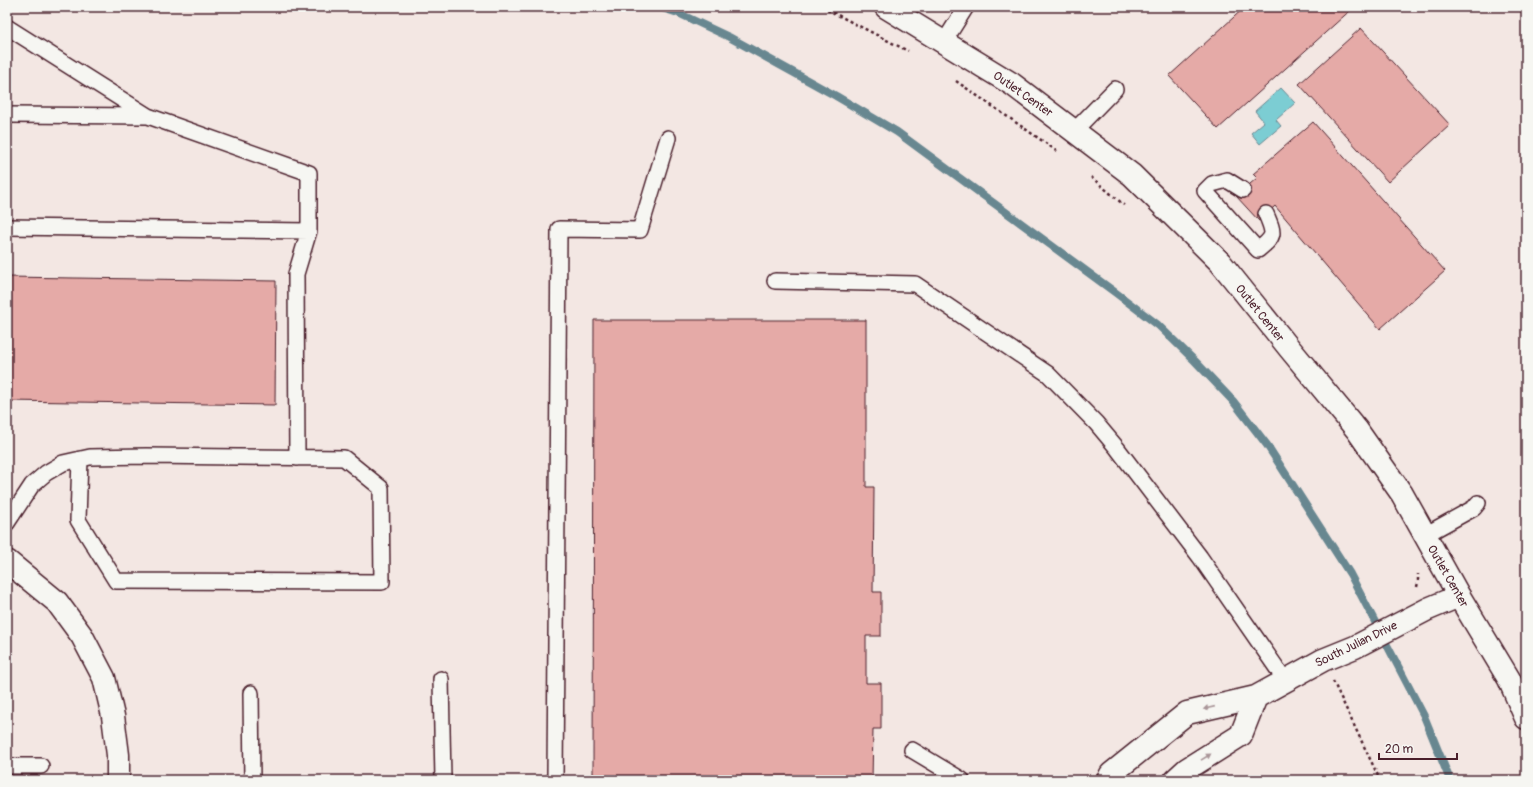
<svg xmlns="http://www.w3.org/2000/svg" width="1533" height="787" font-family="Pangolin,sans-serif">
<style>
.water{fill:#7ccdd3;stroke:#688790}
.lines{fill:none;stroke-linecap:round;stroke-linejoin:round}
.stream{stroke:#688790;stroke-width:8}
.building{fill:#e5aaa7;stroke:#4a1f2b}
.lane-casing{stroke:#4a1f2b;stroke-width:18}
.street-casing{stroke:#4a1f2b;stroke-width:25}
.path{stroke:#4a1f2b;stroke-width:2.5;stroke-dasharray:3 3;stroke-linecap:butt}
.lane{stroke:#f6f6f2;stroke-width:15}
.street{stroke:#f6f6f2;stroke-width:22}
.oneway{fill:#a99598}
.labels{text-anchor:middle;stroke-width:3;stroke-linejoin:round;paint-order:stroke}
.street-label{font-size:12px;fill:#4a1f2b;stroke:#f6f6f2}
</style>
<rect width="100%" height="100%" fill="#f3e7e3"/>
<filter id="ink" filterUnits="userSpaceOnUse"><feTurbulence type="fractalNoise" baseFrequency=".025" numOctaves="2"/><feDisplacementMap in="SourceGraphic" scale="8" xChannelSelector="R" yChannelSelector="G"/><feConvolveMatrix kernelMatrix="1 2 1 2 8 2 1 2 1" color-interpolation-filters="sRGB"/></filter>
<g filter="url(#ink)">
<path class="water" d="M1281,88L1295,103L1276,120L1281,126L1260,144L1251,133L1264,122L1255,111Z"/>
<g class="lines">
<path class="stream" d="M659,7L678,13L729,37L836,96L897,132L1116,293L1158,325L1195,361L1233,401L1267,445L1350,574L1424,716L1450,780"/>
</g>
<path class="building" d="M1245,7H1354L1218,129L1169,76Z
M1361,28L1450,125L1388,182L1299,84Z
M1313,122L1445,271L1380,329L1275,206L1259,221L1236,196L1257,178L1253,174Z
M7,277L276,281L275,405L7,401Z
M594,320H866V487H874L873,592H881V636H866V683H881V729H873L872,780H593Z"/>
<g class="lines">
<defs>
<path id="lane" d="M7,27L148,116L309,173V231L7,227
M944,42L966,7
M7,115L148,116
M1074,131L1115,89
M1243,190L1227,180L1212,184L1205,191L1258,250C1275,236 1275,235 1266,214
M775,281L915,284L1048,374L1096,423L1117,448L1200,557L1285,680
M297,458L296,274L309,231
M7,523L32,485L46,473L63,463L90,457L146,456L344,458L381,488L382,582L116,581L78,520L80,459
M1425,535L1474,508L1478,503
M441,679L443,780
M251,693L252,780
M912,750L962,780
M7,766H41
M555,780L559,229L640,230L668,138"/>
<path id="street" d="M886,7L1012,84L1132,175L1220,262L1290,349L1357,430L1402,494L1459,596L1509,679L1526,718
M7,561L57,602L82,636L104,678L113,716L118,755V780
M1256,697L1323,660L1355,647L1428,609L1459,596
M1108,780L1111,774L1187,713L1256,697L1241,735L1187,769L1175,780"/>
</defs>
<use href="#lane" class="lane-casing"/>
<use href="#street" class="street-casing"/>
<path class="path" d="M822,7L908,51
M956,81L1057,151
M1091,177L1124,205
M1417,587L1418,582V574
M1333,681L1380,780"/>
<use href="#lane" class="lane"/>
<use href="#street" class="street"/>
</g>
<defs><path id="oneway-solid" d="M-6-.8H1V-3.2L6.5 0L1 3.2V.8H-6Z"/></defs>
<g class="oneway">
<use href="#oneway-solid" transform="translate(1209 708) rotate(167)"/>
<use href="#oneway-solid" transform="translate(1206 757) rotate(-32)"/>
</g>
</g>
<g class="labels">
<g class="street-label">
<text transform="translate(1023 94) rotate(35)" y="4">Outlet Center</text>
<text transform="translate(1260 313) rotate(51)" y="4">Outlet Center</text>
<text transform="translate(1448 576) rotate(60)" y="4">Outlet Center</text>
<text transform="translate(1356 644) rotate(-26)" y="4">South Julian Drive</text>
</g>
</g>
<rect width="1533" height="787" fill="none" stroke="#f6f6f2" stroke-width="24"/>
<rect x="12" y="12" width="1509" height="763" fill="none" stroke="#4a1f2b" stroke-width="1.5" filter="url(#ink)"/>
<path d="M1379 753v6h78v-6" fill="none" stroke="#4a1f2b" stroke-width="2"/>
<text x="1385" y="753" font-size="12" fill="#4a1f2b" stroke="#f6f6f2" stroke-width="3" paint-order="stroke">20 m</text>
</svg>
